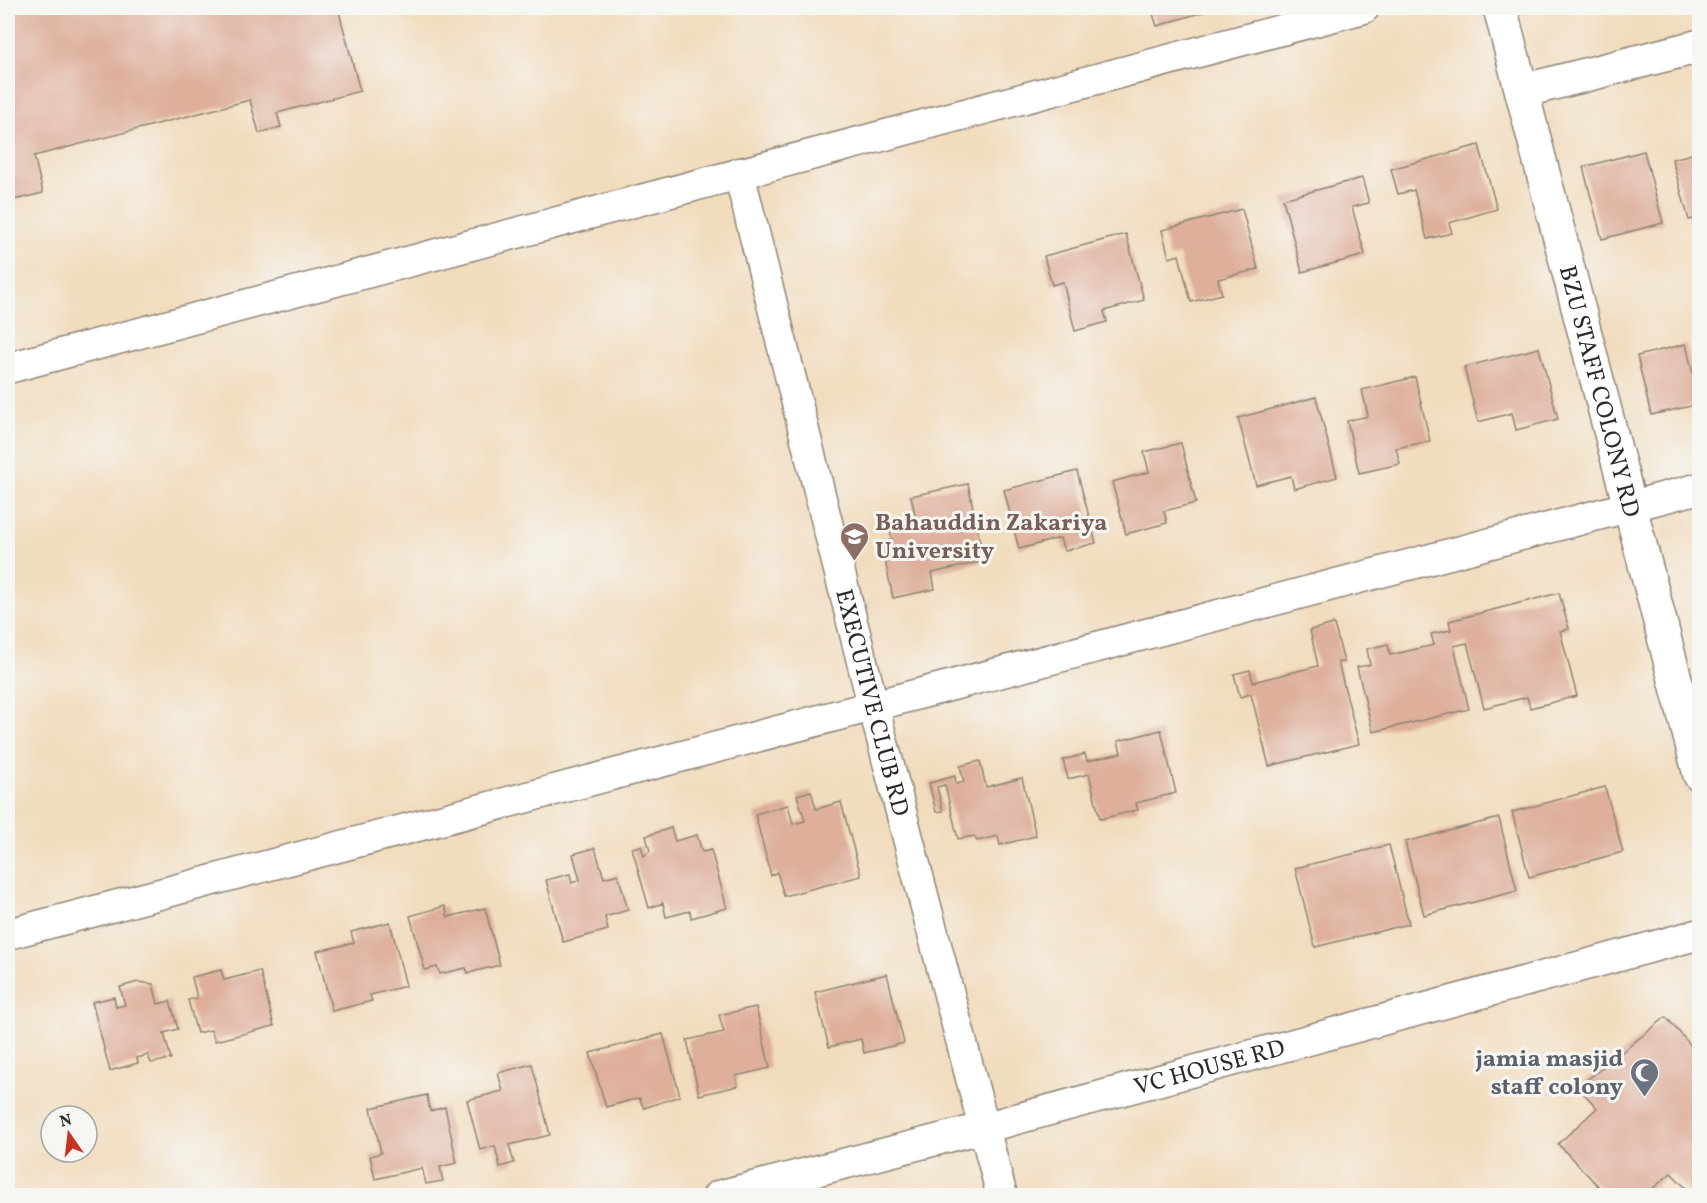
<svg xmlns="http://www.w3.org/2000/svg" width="1707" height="1203" font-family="Vollkorn,serif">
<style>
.building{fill:#deaf9b}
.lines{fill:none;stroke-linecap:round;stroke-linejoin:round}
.minor-casing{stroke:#8e8474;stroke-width:33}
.tertiary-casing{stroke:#8e8474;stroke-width:36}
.minor{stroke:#fff;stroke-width:30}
.tertiary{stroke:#fff;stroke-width:33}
.labels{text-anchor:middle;stroke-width:6;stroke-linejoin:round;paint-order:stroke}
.street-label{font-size:24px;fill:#2b2b2b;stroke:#f6f6f2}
.education-label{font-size:24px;font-weight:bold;fill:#785e54;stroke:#f6f6f2;text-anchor:start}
.worship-label{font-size:24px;font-weight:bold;fill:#5b616d;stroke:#f6f6f2;text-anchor:end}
</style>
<rect width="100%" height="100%" fill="#f6f6f2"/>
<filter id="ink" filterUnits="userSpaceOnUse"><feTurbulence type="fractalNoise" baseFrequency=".0167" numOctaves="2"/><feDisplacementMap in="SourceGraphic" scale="12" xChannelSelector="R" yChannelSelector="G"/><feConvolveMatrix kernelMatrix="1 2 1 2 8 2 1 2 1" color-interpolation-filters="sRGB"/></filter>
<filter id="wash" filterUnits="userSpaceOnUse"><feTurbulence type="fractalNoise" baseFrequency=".008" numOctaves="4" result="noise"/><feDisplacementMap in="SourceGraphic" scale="24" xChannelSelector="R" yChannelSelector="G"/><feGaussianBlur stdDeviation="1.35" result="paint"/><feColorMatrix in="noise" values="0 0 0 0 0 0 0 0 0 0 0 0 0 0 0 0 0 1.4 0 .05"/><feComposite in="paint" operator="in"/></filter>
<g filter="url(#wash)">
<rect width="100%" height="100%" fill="#f1dcbd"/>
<g id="blocks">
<path class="building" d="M8,8H338L360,91L277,113L281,127L259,133L250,100L34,156L43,193L10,201L8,192Z
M1151,8H1216L1157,26Z
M1479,145L1497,209L1449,223L1452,233L1427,239L1414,190L1398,194L1391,169Z
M1644,151L1663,223L1602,239L1583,167Z
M1700,152V217L1689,220L1672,159Z
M1362,178L1369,203L1352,207L1365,255L1302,272L1283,199Z
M1242,209L1258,269L1218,279L1222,294L1191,302L1179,255L1169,258L1162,230Z
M1126,234L1144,300L1104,311L1107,322L1075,331L1063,282L1052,285L1044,256Z
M1686,344L1700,404L1651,415L1637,356Z
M1539,348L1558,419L1516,430L1512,413L1478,422L1464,367Z
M1415,377L1430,441L1396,448L1400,464L1359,473L1347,421L1368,416L1362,390Z
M1316,397L1337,477L1294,489L1291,476L1256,485L1238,418Z
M1181,443L1196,503L1164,511L1167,523L1126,534L1112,482L1149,472L1144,452Z
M1077,471L1096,543L1064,551L1060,538L1019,549L1004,490Z
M968,484L984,561L932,573L935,589L893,598L881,542L892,540L889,526L916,520L911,496Z
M1559,593L1569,629L1560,631L1577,696L1530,708L1527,697L1484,708L1467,643L1454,646L1469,709L1373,732L1357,667L1370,665L1367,649L1388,644L1390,655L1434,645L1431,634L1451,630L1449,621Z
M1334,624L1344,662H1338L1359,744L1269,766L1251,694L1240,697L1234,674L1250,670L1253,682L1318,666L1310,630Z
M1161,730L1176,793L1136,803L1138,810L1100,819L1089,774L1068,779L1063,760L1085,754L1087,761L1121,753L1118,741Z
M980,761L986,787L1022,778L1036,836L1000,845L998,836L977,841L974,836L958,839L945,785L937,787L943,811L936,812L929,783L955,776L956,784L964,782L960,766Z
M1605,787L1623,852L1529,877L1512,812Z
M811,791L816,809L841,802L861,876L784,896L777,872L771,876L755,814L788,805L793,824L805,821L797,795Z
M1499,818L1517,891L1424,915L1405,842Z
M671,828L675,841L697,835L702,852L711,850L727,908L691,918L690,911L666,917L663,903L649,908L632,848L641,846L644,856L650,851L646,836Z
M1389,845L1409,924L1315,947L1295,868Z
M595,848L604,878L618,874L628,910L605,917L608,930L563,942L546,880L570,874L572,883L580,880L573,854Z
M445,906L448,917L485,908L500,965L468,973L466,968L440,974L437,967L425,970L410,916Z
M390,922L406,986L370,995L372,1001L332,1011L317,951L354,943L351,932Z
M221,970L224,980L260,971L274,1026L215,1041L211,1030L197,1033L188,1000L197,998L192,977Z
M887,974L904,1043L864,1053L861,1039L829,1047L815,992Z
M138,982L153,984L158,1004L170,1001L178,1029L164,1033L171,1059L151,1063L148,1055L137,1058L138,1063L110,1071L92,1002L114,997L116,1007L125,1005L120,987Z
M756,1007L770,1068L736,1076L738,1086L699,1095L687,1040L724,1032L719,1015Z
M1666,1017L1700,1056V1188L1692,1194L1671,1173L1644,1196H1608L1558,1144L1597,1108L1578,1087Z
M663,1034L680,1096L644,1108L639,1098L606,1107L590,1053Z
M532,1064L550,1135L509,1145L514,1163L500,1167L495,1146L480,1150L467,1100L503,1091L498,1073Z
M427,1095L430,1111L445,1107L457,1163L440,1167L443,1181L426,1184L422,1168L375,1179L370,1156L381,1153L371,1108Z"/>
</g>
</g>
<g filter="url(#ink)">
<use href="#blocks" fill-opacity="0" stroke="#8e8474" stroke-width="1.5"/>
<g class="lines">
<defs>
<g id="minor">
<path id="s1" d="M739,173L873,705L1002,1196"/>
<path d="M8,368L1364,8"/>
<path d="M8,934L1700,488"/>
<path id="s2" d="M718,1196L983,1128L1700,934"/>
</g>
<g id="tertiary">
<path id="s3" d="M1500,8L1700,775"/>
<path d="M1522,91L1700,46"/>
</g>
</defs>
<use href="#minor" class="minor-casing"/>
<use href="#tertiary" class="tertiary-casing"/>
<use href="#minor" class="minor"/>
<use href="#tertiary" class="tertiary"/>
</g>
</g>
<defs>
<symbol id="university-pin" viewBox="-11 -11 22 30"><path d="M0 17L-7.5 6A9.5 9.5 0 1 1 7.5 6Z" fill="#8d6e63" stroke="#f6f6f2"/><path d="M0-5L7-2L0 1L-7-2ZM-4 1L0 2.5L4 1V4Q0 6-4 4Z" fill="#fff"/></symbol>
<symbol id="mosque-pin" viewBox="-11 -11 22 30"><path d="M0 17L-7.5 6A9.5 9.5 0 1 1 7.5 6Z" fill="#6b7280" stroke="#f6f6f2"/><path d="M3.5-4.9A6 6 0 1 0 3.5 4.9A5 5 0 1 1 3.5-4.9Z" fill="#fff"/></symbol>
</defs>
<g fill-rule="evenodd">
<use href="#university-pin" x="838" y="520" width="33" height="45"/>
<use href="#mosque-pin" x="1628" y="1056" width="33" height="45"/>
</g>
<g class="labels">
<g class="street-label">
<text dy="8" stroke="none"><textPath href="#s3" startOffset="396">BZU STAFF COLONY RD</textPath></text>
<text dy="8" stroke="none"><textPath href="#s1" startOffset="546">EXECUTIVE CLUB RD</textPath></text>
<text dy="8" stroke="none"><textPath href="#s2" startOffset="508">VC HOUSE RD</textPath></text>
</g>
<g class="education-label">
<text x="875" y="530">Bahauddin Zakariya<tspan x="875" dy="28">University</tspan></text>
</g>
<g class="worship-label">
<text x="1623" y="1066">jamia masjid<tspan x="1623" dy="28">staff colony</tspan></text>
</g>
</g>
<rect width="1707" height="1203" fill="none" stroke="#f6f6f2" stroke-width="30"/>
<g transform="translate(69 1134) rotate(346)"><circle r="28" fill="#f6f6f2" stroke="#a5a5a2" stroke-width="1.5"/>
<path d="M0-4.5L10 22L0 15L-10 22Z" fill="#c8321e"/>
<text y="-9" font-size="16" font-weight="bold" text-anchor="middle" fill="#2b2b2b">N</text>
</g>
</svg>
